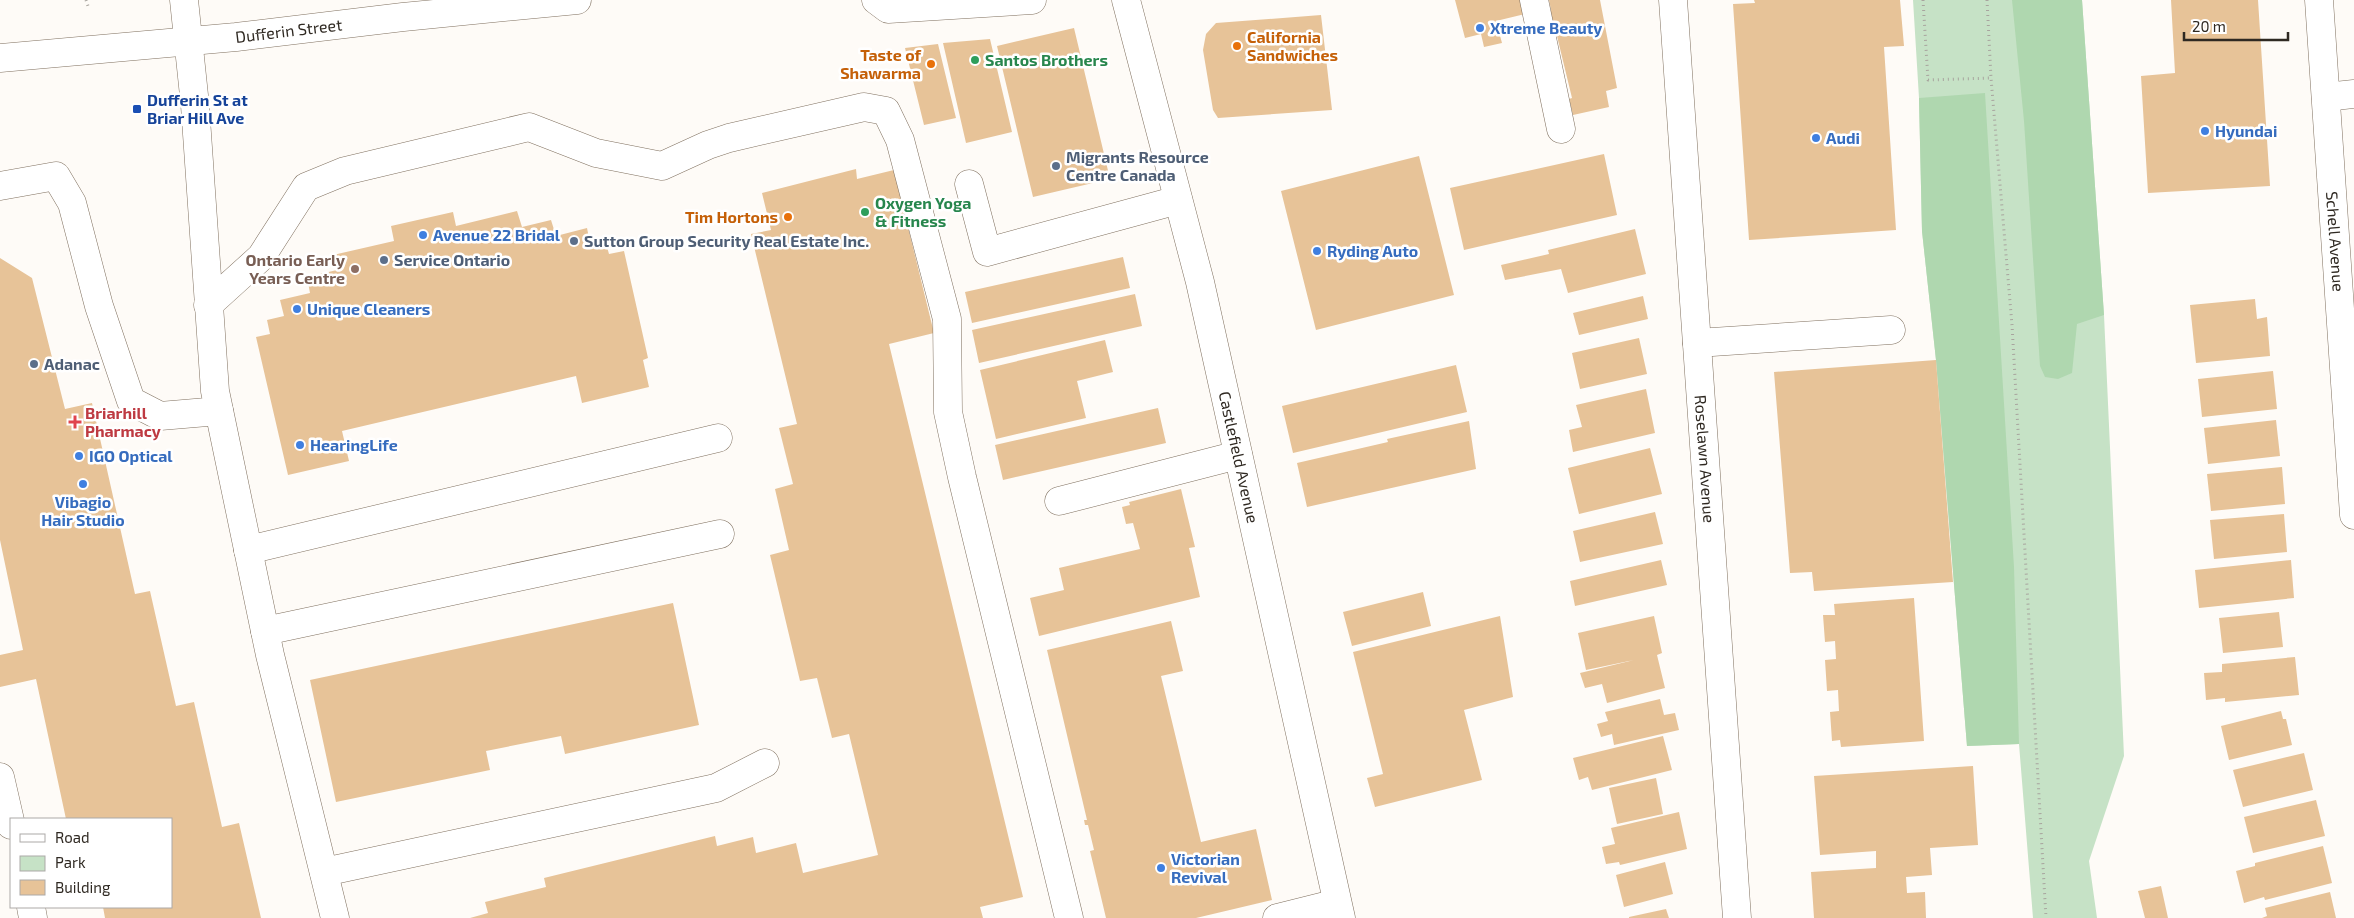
<svg xmlns="http://www.w3.org/2000/svg" width="2354" height="918" font-family="'Exo 2',sans-serif">
<style>
.green{fill:#c6e2c6}
.forest{fill:#afd7af}
.building{fill:#e7c398}
.lines{fill:none;stroke-linecap:round;stroke-linejoin:round}
.minor-casing{stroke:#807160;stroke-width:29}
.major-casing{stroke:#807160;stroke-width:29}
.path{stroke:#a8a49e;stroke-width:3;stroke-dasharray:1 4;stroke-linecap:butt}
.minor{stroke:#fff;stroke-width:28}
.major{stroke:#fff;stroke-width:28}
.shop-dot{fill:#3f7fe0;stroke:#fff;stroke-width:2}
.food-dot{fill:#e8710a;stroke:#fff;stroke-width:2}
.leisure-dot{fill:#2e9e5b;stroke:#fff;stroke-width:2}
.transit-dot{fill:#1a4fb4;stroke:#fff;stroke-width:2}
.service-dot{fill:#5c6f8a;stroke:#fff;stroke-width:2}
.education-dot{fill:#8d6e63;stroke:#fff;stroke-width:2}
.health-dot{fill:#e0444e;stroke:#fff;stroke-width:2}
.labels{text-anchor:middle;stroke-width:5;stroke-linejoin:round;paint-order:stroke}
.shop-label{font-size:16px;font-weight:bold;fill:#366cbe;stroke:#fff;text-anchor:start}
.street-label{font-size:16px;fill:#2f2922;stroke:#fff}
.food-label{font-size:16px;font-weight:bold;fill:#c56008;stroke:#fff;text-anchor:end}
.leisure-label{font-size:16px;font-weight:bold;fill:#27864d;stroke:#fff;text-anchor:start}
.transit-label{font-size:16px;font-weight:bold;fill:#164399;stroke:#fff;text-anchor:start}
.service-label{font-size:16px;font-weight:bold;fill:#4e5e75;stroke:#fff;text-anchor:start}
.education-label{font-size:16px;font-weight:bold;fill:#785e54;stroke:#fff;text-anchor:end}
.health-label{font-size:16px;font-weight:bold;fill:#be3a42;stroke:#fff;text-anchor:start}
</style>
<rect width="100%" height="100%" fill="#fefbf7"/>
<path class="green" d="M1913,0H2082L2104,315L2124,756L2089,861L2097,918H2033L2019,744L1967,746L1936,360L1922,231L1919,98Z"/>
<path class="forest" d="M2012,0H2082L2104,315L2077,324L2072,373L2058,379L2045,377L2040,366L2024,121Z
M1985,93L2014,567L2019,744L1967,746L1936,360L1922,231L1919,98Z"/>
<path class="building" d="M1455,0H1521L1525,14L1496,21L1502,43L1484,47L1481,34L1465,38Z
M1549,0H1600L1617,88L1606,91L1609,107L1573,115L1569,99L1572,98L1556,32L1547,34L1542,12L1551,10Z
M1754,0H1900L1904,46L1884,47L1896,230L1749,240L1733,4L1755,3Z
M2171,0H2258L2270,186L2148,193L2141,76L2175,73Z
M1321,15L1332,110L1218,118L1213,110L1203,50L1206,34L1216,23Z
M1074,28L1110,179L1033,197L997,46Z
M990,39L1012,132L966,143L943,43Z
M938,44L956,118L924,125L905,48Z
M1604,154L1617,215L1464,250L1450,188Z
M1419,156L1454,295L1316,330L1281,191Z
M856,169L857,179L894,170L934,333L889,344L1023,897L980,907L983,918H470L488,913L485,902L546,887L544,878L715,836L717,846L753,837L756,853L796,843L803,873L878,855L849,734L832,738L817,678L800,681L770,555L789,550L775,489L793,484L779,428L797,424L751,234L771,230L762,193Z
M517,211L522,227L551,220L556,236L587,228L590,243L605,240L609,254L624,251L648,358L643,360L649,387L582,403L576,376L342,431L349,461L288,475L256,337L270,334L267,320L284,316L280,300L310,293L307,277L337,270L333,255L394,241L391,226L453,212L456,226Z
M1635,229L1646,274L1568,293L1561,269L1505,280L1501,265L1549,254L1548,250Z
M1123,257L1130,288L972,323L965,292Z
M0,258L32,278L65,409L92,403L135,594L150,591L176,706L194,702L222,827L239,823L261,918H105L103,907H171V819H66L36,679L0,687V655L23,650L0,540Z
M1135,294L1142,326L979,363L972,330Z
M1643,296L1648,319L1579,335L1573,313Z
M2255,299L2257,319L2267,317L2270,356L2196,363L2190,305Z
M1639,338L1647,374L1580,389L1572,353Z
M1105,340L1113,372L1077,381L1086,418L996,439L980,370Z
M1936,360L1953,582L1814,591L1812,572L1790,573L1774,372Z
M1456,365L1467,412L1293,453L1282,406Z
M2273,371L2277,409L2202,417L2198,379Z
M1646,389L1655,433L1573,452L1569,430L1582,427L1576,405Z
M1158,408L1166,443L1003,480L995,445Z
M2276,420L2280,456L2208,464L2204,428Z
M1469,421L1476,469L1307,507L1297,463L1388,442L1387,439Z
M1650,448L1662,494L1579,514L1568,468Z
M2282,467L2285,504L2211,511L2207,474Z
M1181,489L1195,547L1189,548L1200,597L1039,636L1030,598L1064,590L1059,568L1140,549L1133,523L1126,524L1122,507L1130,505L1129,502Z
M1655,512L1663,544L1580,562L1573,531Z
M2284,514L2287,552L2214,559L2210,520Z
M1661,560L1667,585L1575,606L1570,581Z
M2291,560L2294,598L2199,608L2195,570Z
M1423,592L1431,626L1352,646L1343,612Z
M1914,598L1924,741L1841,747L1840,740L1832,741L1830,712L1839,711L1838,690L1827,691L1825,660L1836,659L1835,641L1825,642L1823,615H1835L1834,604Z
M673,603L699,725L565,754L561,736L486,751L490,770L336,802L310,680Z
M2279,612L2283,647L2223,653L2219,618Z
M1500,616L1513,697L1464,710L1482,780L1375,807L1367,778L1383,774L1353,652Z
M1654,616L1662,653L1657,655L1665,688L1607,703L1602,684L1585,688L1580,673L1634,660L1586,670L1578,633Z
M1171,621L1183,671L1161,676L1201,842L1256,829L1272,900L1196,918H1106L1090,851L1094,850L1088,825H1085L1084,820H1087L1047,650Z
M2295,657L2299,695L2225,702V698L2206,700L2204,673L2222,672V664Z
M1660,699L1664,715L1675,713L1679,730L1614,745L1612,734L1601,737L1597,724L1608,721L1605,712Z
M2281,711L2283,719H2286L2292,745L2229,760L2221,726Z
M1663,736L1672,770L1592,790L1588,777L1579,780L1573,758Z
M2304,753L2313,790L2243,807L2233,770Z
M1973,766L1978,845L1930,848L1932,875L1906,877L1907,893L1925,892L1926,918H1814L1811,872L1876,868V851L1820,855L1814,776Z
M1656,778L1663,814L1617,824L1609,788Z
M2316,800L2325,836L2253,853L2244,817Z
M1679,812L1687,849L1620,865L1619,862L1606,864L1602,847L1615,844L1611,828Z
M2323,846L2332,883L2265,900L2264,897L2244,903L2236,871L2255,866V863Z
M1665,862L1673,894L1624,907L1616,875Z
M2161,886L2168,918H2145L2138,891Z
M2330,892L2336,918H2262L2267,916L2265,908Z
M1666,909L1669,918H1629V917Z"/>
<g class="lines">
<defs>
<g id="minor">
<path d="M184,0L195,105L215,391L270,655L335,918"/>
<path id="s1" d="M1126,0L1200,282L1341,918"/>
<path d="M1534,0L1561,129"/>
<path id="s2" d="M1673,0L1737,918"/>
<path id="s3" d="M2319,0L2354,515"/>
<path d="M2326,97L2354,94"/>
<path d="M969,184L987,252L1178,200"/>
<path d="M0,186L56,176L72,203L99,306L131,401L160,416L219,411"/>
<path d="M208,305L261,257L306,187L345,171L529,127L596,153L662,166L708,145L729,138L864,107L886,111L900,140L947,319L948,412L962,477L1069,918"/>
<path d="M1697,343L1891,330"/>
<path d="M1059,501L1238,455"/>
<path d="M248,550L718,438"/>
<path d="M265,631L720,534"/>
<path d="M0,777L11,825"/>
<path d="M324,872L716,788L765,763"/>
<path d="M31,907L33,918"/>
<path d="M1277,918L1337,903"/>
</g>
<g id="major">
<path d="M876,0L888,9L1032,0"/>
<path id="s4" d="M0,58L236,37L403,17L577,0"/>
</g>
</defs>
<use href="#minor" class="minor-casing"/>
<use href="#major" class="major-casing"/>
<path class="path" d="M86,0L88,6
M1923,0L1928,80L1991,78
M1987,0L1991,78L2012,325L2046,918"/>
<use href="#minor" class="minor"/>
<use href="#major" class="major"/>
</g>
<g class="shop-dot">
<circle cx="1480" cy="28" r="5"/>
<circle cx="2205" cy="131" r="5"/>
<circle cx="1816" cy="138" r="5"/>
<circle cx="423" cy="235" r="5"/>
<circle cx="1317" cy="251" r="5"/>
<circle cx="297" cy="309" r="5"/>
<circle cx="300" cy="445" r="5"/>
<circle cx="79" cy="456" r="5"/>
<circle cx="83" cy="484" r="5"/>
<circle cx="1161" cy="868" r="5"/>
</g>
<g class="food-dot">
<circle cx="1237" cy="46" r="5"/>
<circle cx="931" cy="64" r="5"/>
<circle cx="788" cy="217" r="5"/>
</g>
<g class="leisure-dot">
<circle cx="975" cy="60" r="5"/>
<circle cx="865" cy="212" r="5"/>
</g>
<rect class="transit-dot" x="132" y="104" width="10" height="10" rx="2.5"/>
<g class="service-dot">
<circle cx="1056" cy="166" r="5"/>
<circle cx="574" cy="241" r="5"/>
<circle cx="384" cy="260" r="5"/>
<circle cx="34" cy="364" r="5"/>
</g>
<circle class="education-dot" cx="355" cy="269" r="5"/>
<path class="health-dot" d="M72.5 414.5h5v5h5v5h-5v5h-5v-5h-5v-5h5z"/>
<g class="labels">
<g class="shop-label">
<text x="1490" y="34">Xtreme Beauty</text>
<text x="2215" y="137">Hyundai</text>
<text x="1826" y="144">Audi</text>
<text x="433" y="241">Avenue 22 Bridal</text>
<text x="1327" y="257">Ryding Auto</text>
<text x="307" y="315">Unique Cleaners</text>
<text x="310" y="451">HearingLife</text>
<text x="89" y="462">IGO Optical</text>
<text x="83" y="508" text-anchor="middle">Vibagio<tspan x="83" dy="18">Hair Studio</tspan></text>
<text x="1171" y="865">Victorian<tspan x="1171" dy="18">Revival</tspan></text>
</g>
<g class="street-label">
<text dy="6" stroke="none"><textPath href="#s4" startOffset="290">Dufferin Street</textPath></text>
<text dy="6" stroke="none"><textPath href="#s3" startOffset="242">Schell Avenue</textPath></text>
<text dy="6" stroke="none"><textPath href="#s1" startOffset="471">Castlefield Avenue</textPath></text>
<text dy="6" stroke="none"><textPath href="#s2" startOffset="460">Roselawn Avenue</textPath></text>
</g>
<g class="food-label">
<text x="1247" y="43" text-anchor="start">California<tspan x="1247" dy="18">Sandwiches</tspan></text>
<text x="921" y="61">Taste of<tspan x="921" dy="18">Shawarma</tspan></text>
<text x="778" y="223">Tim Hortons</text>
</g>
<g class="leisure-label">
<text x="985" y="66">Santos Brothers</text>
<text x="875" y="209">Oxygen Yoga<tspan x="875" dy="18">&amp; Fitness</tspan></text>
</g>
<g class="transit-label">
<text x="147" y="106">Dufferin St at<tspan x="147" dy="18">Briar Hill Ave</tspan></text>
</g>
<g class="service-label">
<text x="1066" y="163">Migrants Resource<tspan x="1066" dy="18">Centre Canada</tspan></text>
<text x="584" y="247">Sutton Group Security Real Estate Inc.</text>
<text x="394" y="266">Service Ontario</text>
<text x="44" y="370">Adanac</text>
</g>
<g class="education-label">
<text x="345" y="266">Ontario Early<tspan x="345" dy="18">Years Centre</tspan></text>
</g>
<g class="health-label">
<text x="85" y="419">Briarhill<tspan x="85" dy="18">Pharmacy</tspan></text>
</g>
</g>
<rect x="10" y="818" width="162" height="90" fill="#ffffff" stroke="#aca9a7"/>
<rect x="20" y="834" width="25" height="8" fill="#ffffff" stroke="#aca9a7"/>
<text x="55" y="843" font-size="15" fill="#2f2922">Road</text>
<rect x="20" y="856" width="25" height="15" fill="#c6e2c6" stroke="#aca9a7"/>
<text x="55" y="868" font-size="15" fill="#2f2922">Park</text>
<rect x="20" y="880" width="25" height="15" fill="#e7c398" stroke="#aca9a7"/>
<text x="55" y="893" font-size="15" fill="#2f2922">Building</text>
<path d="M2184 32v8h104v-8" fill="none" stroke="#2f2922" stroke-width="2.5"/>
<text x="2192" y="32" font-size="15" fill="#2f2922" stroke="#ffffff" stroke-width="4" paint-order="stroke">20 m</text>
</svg>
